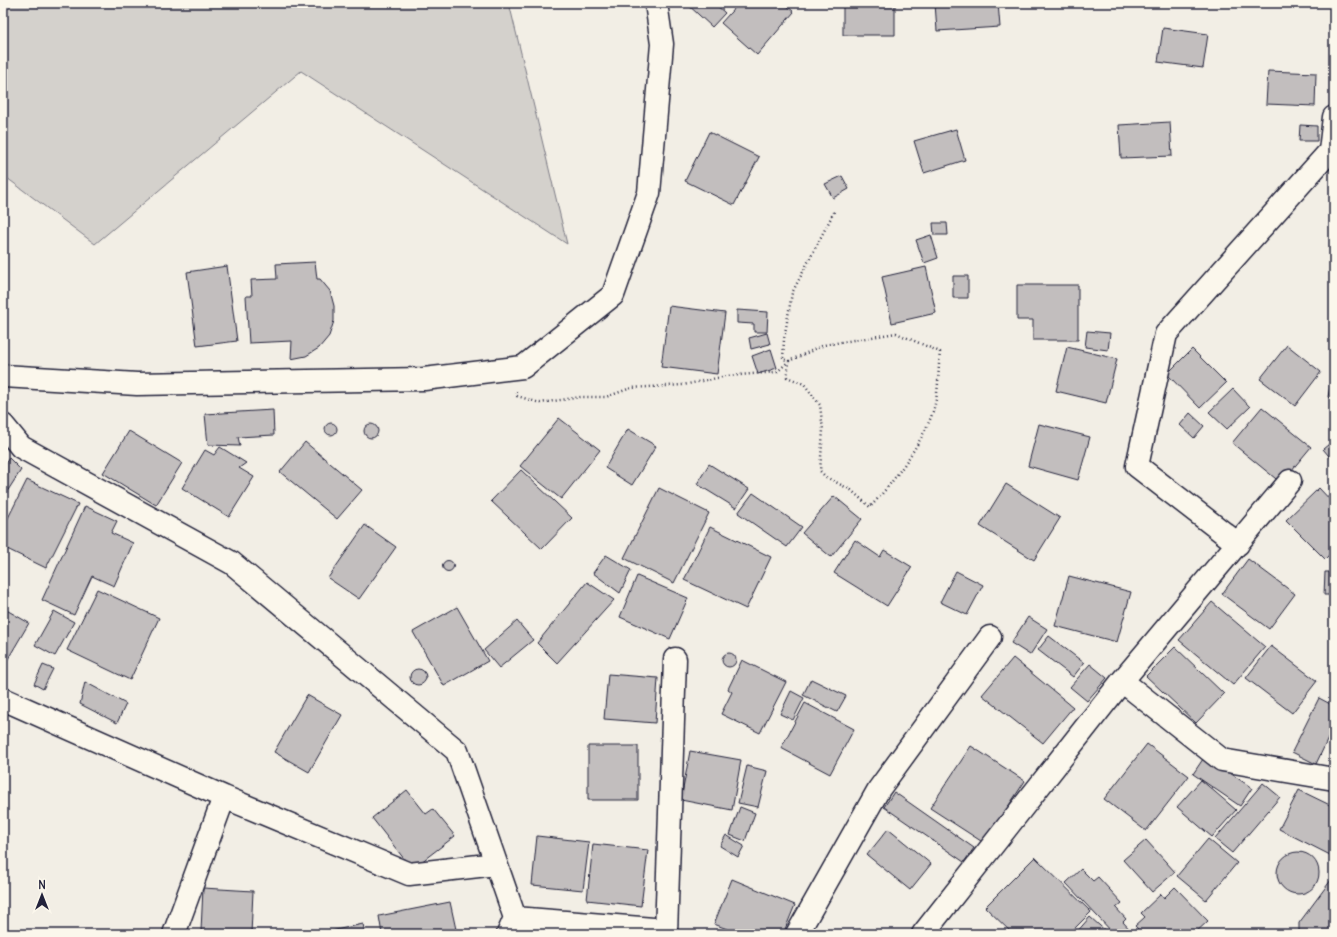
<svg xmlns="http://www.w3.org/2000/svg" width="1337" height="937" font-family="Delius,sans-serif">
<style>
.green{fill:#d4d1cc;stroke:#7b7a84}
.building{fill:#c2bebe;stroke:#22223b}
.lines{fill:none;stroke-linecap:round;stroke-linejoin:round}
.minor-casing{stroke:#22223b;stroke-width:25}
.path{stroke:#22223b;stroke-width:2.5;stroke-dasharray:1 3;stroke-linecap:butt}
.minor{stroke:#fbf7ec;stroke-width:22}
</style>
<rect width="100%" height="100%" fill="#f2eee5"/>
<filter id="ink" filterUnits="userSpaceOnUse"><feTurbulence type="fractalNoise" baseFrequency=".025" numOctaves="2"/><feDisplacementMap in="SourceGraphic" scale="8" xChannelSelector="R" yChannelSelector="G"/><feConvolveMatrix kernelMatrix="1 2 1 2 8 2 1 2 1" color-interpolation-filters="sRGB"/></filter>
<g filter="url(#ink)">
<path class="green" d="M3,3H509L567,244L301,71L95,244L3,175Z"/>
<path class="building" d="M686,3H714L725,13L712,27Z
M739,3H784L794,12L757,55L721,23Z
M843,3H895V35H843Z
M935,3H998L1000,27L937,31Z
M1163,28L1208,34L1203,68L1158,62Z
M1268,71L1316,73L1315,106L1266,104Z
M1170,122L1172,156L1121,158L1119,125Z
M1300,125L1317,126V141H1299Z
M956,129L965,160L924,173L914,141Z
M709,132L759,157L734,205L685,181Z
M842,176L849,189L833,198L825,184Z
M933,223H947L948,235H934Z
M931,235L938,258L924,263L916,240Z
M315,262L317,279H320L330,291L334,306V321L329,336L319,348L306,356L291,359L292,341L249,343L246,296H252L251,280L277,279L276,264Z
M227,266L237,341L197,346L187,272Z
M926,267L936,313L892,323L882,277Z
M953,276H968V298H953Z
M1017,285H1078V340H1033V320H1017Z
M669,306L725,313L717,374L661,367Z
M737,310L768,312L767,332H754V324L737,323Z
M1087,331L1110,333L1108,350L1085,347Z
M767,333L770,344L751,349L749,338Z
M1287,345L1321,372L1295,406L1260,379Z
M1067,347L1117,359L1106,403L1056,391Z
M771,349L777,368L758,374L752,356Z
M1192,349L1226,383L1200,408L1167,374Z
M1331,381L1334,382V398L1328,397Z
M1233,389L1250,407L1227,429L1209,412Z
M1262,407L1311,447L1281,483L1232,443Z
M273,410L274,435L238,437L240,446L208,445L205,414Z
M1190,413L1204,426L1194,438L1180,425Z
M559,418L600,450L561,499L520,466Z
M325 429a6 6 0 1 1 12 0a6 6 0 1 1-12 0Z
M1039,424L1090,437L1078,480L1028,466Z
M364 431a7 7 0 1 1 14 0a7 7 0 1 1-14 0Z
M628,429L656,446L632,485L605,468Z
M129,431L182,463L156,505L103,473Z
M1334,440V462L1323,449Z
M305,442L362,490L337,519L280,472Z
M220,447L246,463L239,468L254,477L229,517L182,488L205,450L214,455Z
M9,458L21,470L3,498V467Z
M709,464L749,489L736,508L697,484Z
M521,470L572,518L542,549L491,501Z
M27,480L78,504L46,568L3,547V528Z
M1006,484L1060,518L1034,560L980,526Z
M659,488L709,513L674,583L624,558Z
M1319,488L1334,504V550L1325,559L1286,520Z
M753,493L802,527L787,547L738,513Z
M834,496L862,519L831,557L802,533Z
M85,506L117,521L111,533L133,543L114,586L92,576L74,615L42,600Z
M365,525L396,547L359,599L328,578Z
M710,527L771,557L746,609L684,580Z
M855,540L880,557L884,550L912,567L887,606L834,573Z
M606,555L631,570L620,593L593,573Z
M1248,559L1295,594L1269,629L1222,594Z
M442.5 566a5.5 5.5 0 1 1 11 0a5.5 5.5 0 1 1-11 0Z
M956,571L983,585L967,615L940,602Z
M1325,572H1334V595H1324Z
M637,576L688,598L670,639L620,617Z
M1069,576L1131,592L1117,642L1055,626Z
M587,582L614,600L557,663L537,643Z
M97,589L159,618L130,680L67,650Z
M1212,602L1265,647L1233,685L1179,640Z
M457,607L488,661L444,686L413,632Z
M3,608L29,623L5,664L3,662Z
M54,611L74,622L55,656L35,645Z
M1028,617L1047,629L1030,655L1011,643Z
M517,621L533,640L499,668L484,650Z
M1049,636L1084,663L1073,677L1038,650Z
M1271,646L1317,681L1292,713L1246,678Z
M1175,647L1224,694L1196,723L1146,676Z
M722 660a7 7 0 1 1 14 0a7 7 0 1 1-14 0Z
M1013,658L1073,707L1043,743L982,695Z
M742,660L786,682L760,733L721,714L732,692L728,689Z
M1090,664L1107,678L1087,701L1070,687Z
M43,665L53,669L43,689L34,684Z
M410 677a8 8 0 1 1 16 0a8 8 0 1 1-16 0Z
M608,674L658,678L655,723L604,719Z
M811,679L846,696L837,712L803,695Z
M85,682L126,704L117,723L80,704Z
M791,691L804,698L793,720L780,714Z
M307,695L342,715L309,772L274,752Z
M1319,698L1334,706V726L1316,764L1292,752Z
M805,703L854,729L830,774L781,748Z
M1147,744L1189,776L1146,831L1104,799Z
M588,746H638V800H588Z
M971,746L1025,781L984,843L930,808Z
M690,751L741,760L732,810L681,800Z
M1205,756L1252,788L1240,806L1193,774Z
M747,766L767,771L758,807L738,803Z
M1201,780L1236,810L1212,837L1177,807Z
M1263,783L1280,797L1232,853L1215,839Z
M407,790L426,814L433,809L455,836L412,869L372,818Z
M1299,790L1334,807V857L1279,829Z
M894,792L974,848L964,862L884,807Z
M740,807L755,813L745,841L730,835Z
M888,829L931,864L910,890L867,855Z
M726,835L744,846L738,857L720,846Z
M537,836L589,842L583,890L532,885Z
M1208,839L1237,863L1206,900L1177,876Z
M1146,840L1175,872L1152,892L1123,860Z
M593,844L648,850L641,906L587,900Z
M1277 873a21 21 0 1 1 42 0a21 21 0 1 1-42 0Z
M1035,857L1091,912L1069,934H1013L985,907Z
M1081,869L1093,881L1098,877L1122,903L1116,908L1126,919L1123,922L1133,933L1132,934H1114L1066,883Z
M1334,876V932L1331,934H1299V923Z
M732,879L795,905L783,934H740L714,924Z
M1175,887L1208,921L1194,934H1143L1135,926L1145,917L1141,913L1161,894L1164,898Z
M203,888L253,891L251,934L201,931Z
M450,902L457,934H382L379,916Z
M1090,917L1109,934H1075Z
M363,924L365,934H317Z"/>
<g class="lines">
<defs>
<path id="minor" d="M3,376L137,384L424,379L523,367L613,295L649,193L662,44L656,3
M3,425L21,447L232,563L457,751L515,918L508,934
M1238,544L1137,466L1166,334L1330,151L1334,117
M1122,681L1222,760L1334,779
M3,699L224,797L174,934
M224,797L409,874L496,864
M515,918L666,930
M666,934L675,659
M797,934L879,789L990,637
M923,934L1122,681L1290,481"/>
</defs>
<use href="#minor" class="minor-casing"/>
<path class="path" d="M516,392L517,396L540,403L581,397H606L631,388L683,385L727,376L777,372L789,361L824,345L896,333L940,352C938,369 939,388 935,404C929,434 891,486 870,507L851,490L826,477L820,471L823,430L820,405L804,384L787,377L789,361L783,359L784,339L792,293L835,210"/>
<use href="#minor" class="minor"/>
</g>
</g>
<rect width="1337" height="937" fill="none" stroke="#fbf7ec" stroke-width="16"/>
<rect x="8" y="8" width="1321" height="921" fill="none" stroke="#22223b" stroke-width="1.5" filter="url(#ink)"/>
<g transform="translate(42 895)" stroke="#fbf7ec" stroke-width="3" paint-order="stroke">
<path d="M0-3L7 15L0 10L-7 15Z" fill="#22223b"/>
<text y="-6" font-size="11" font-weight="bold" text-anchor="middle" fill="#22223b">N</text>
</g>
</svg>
